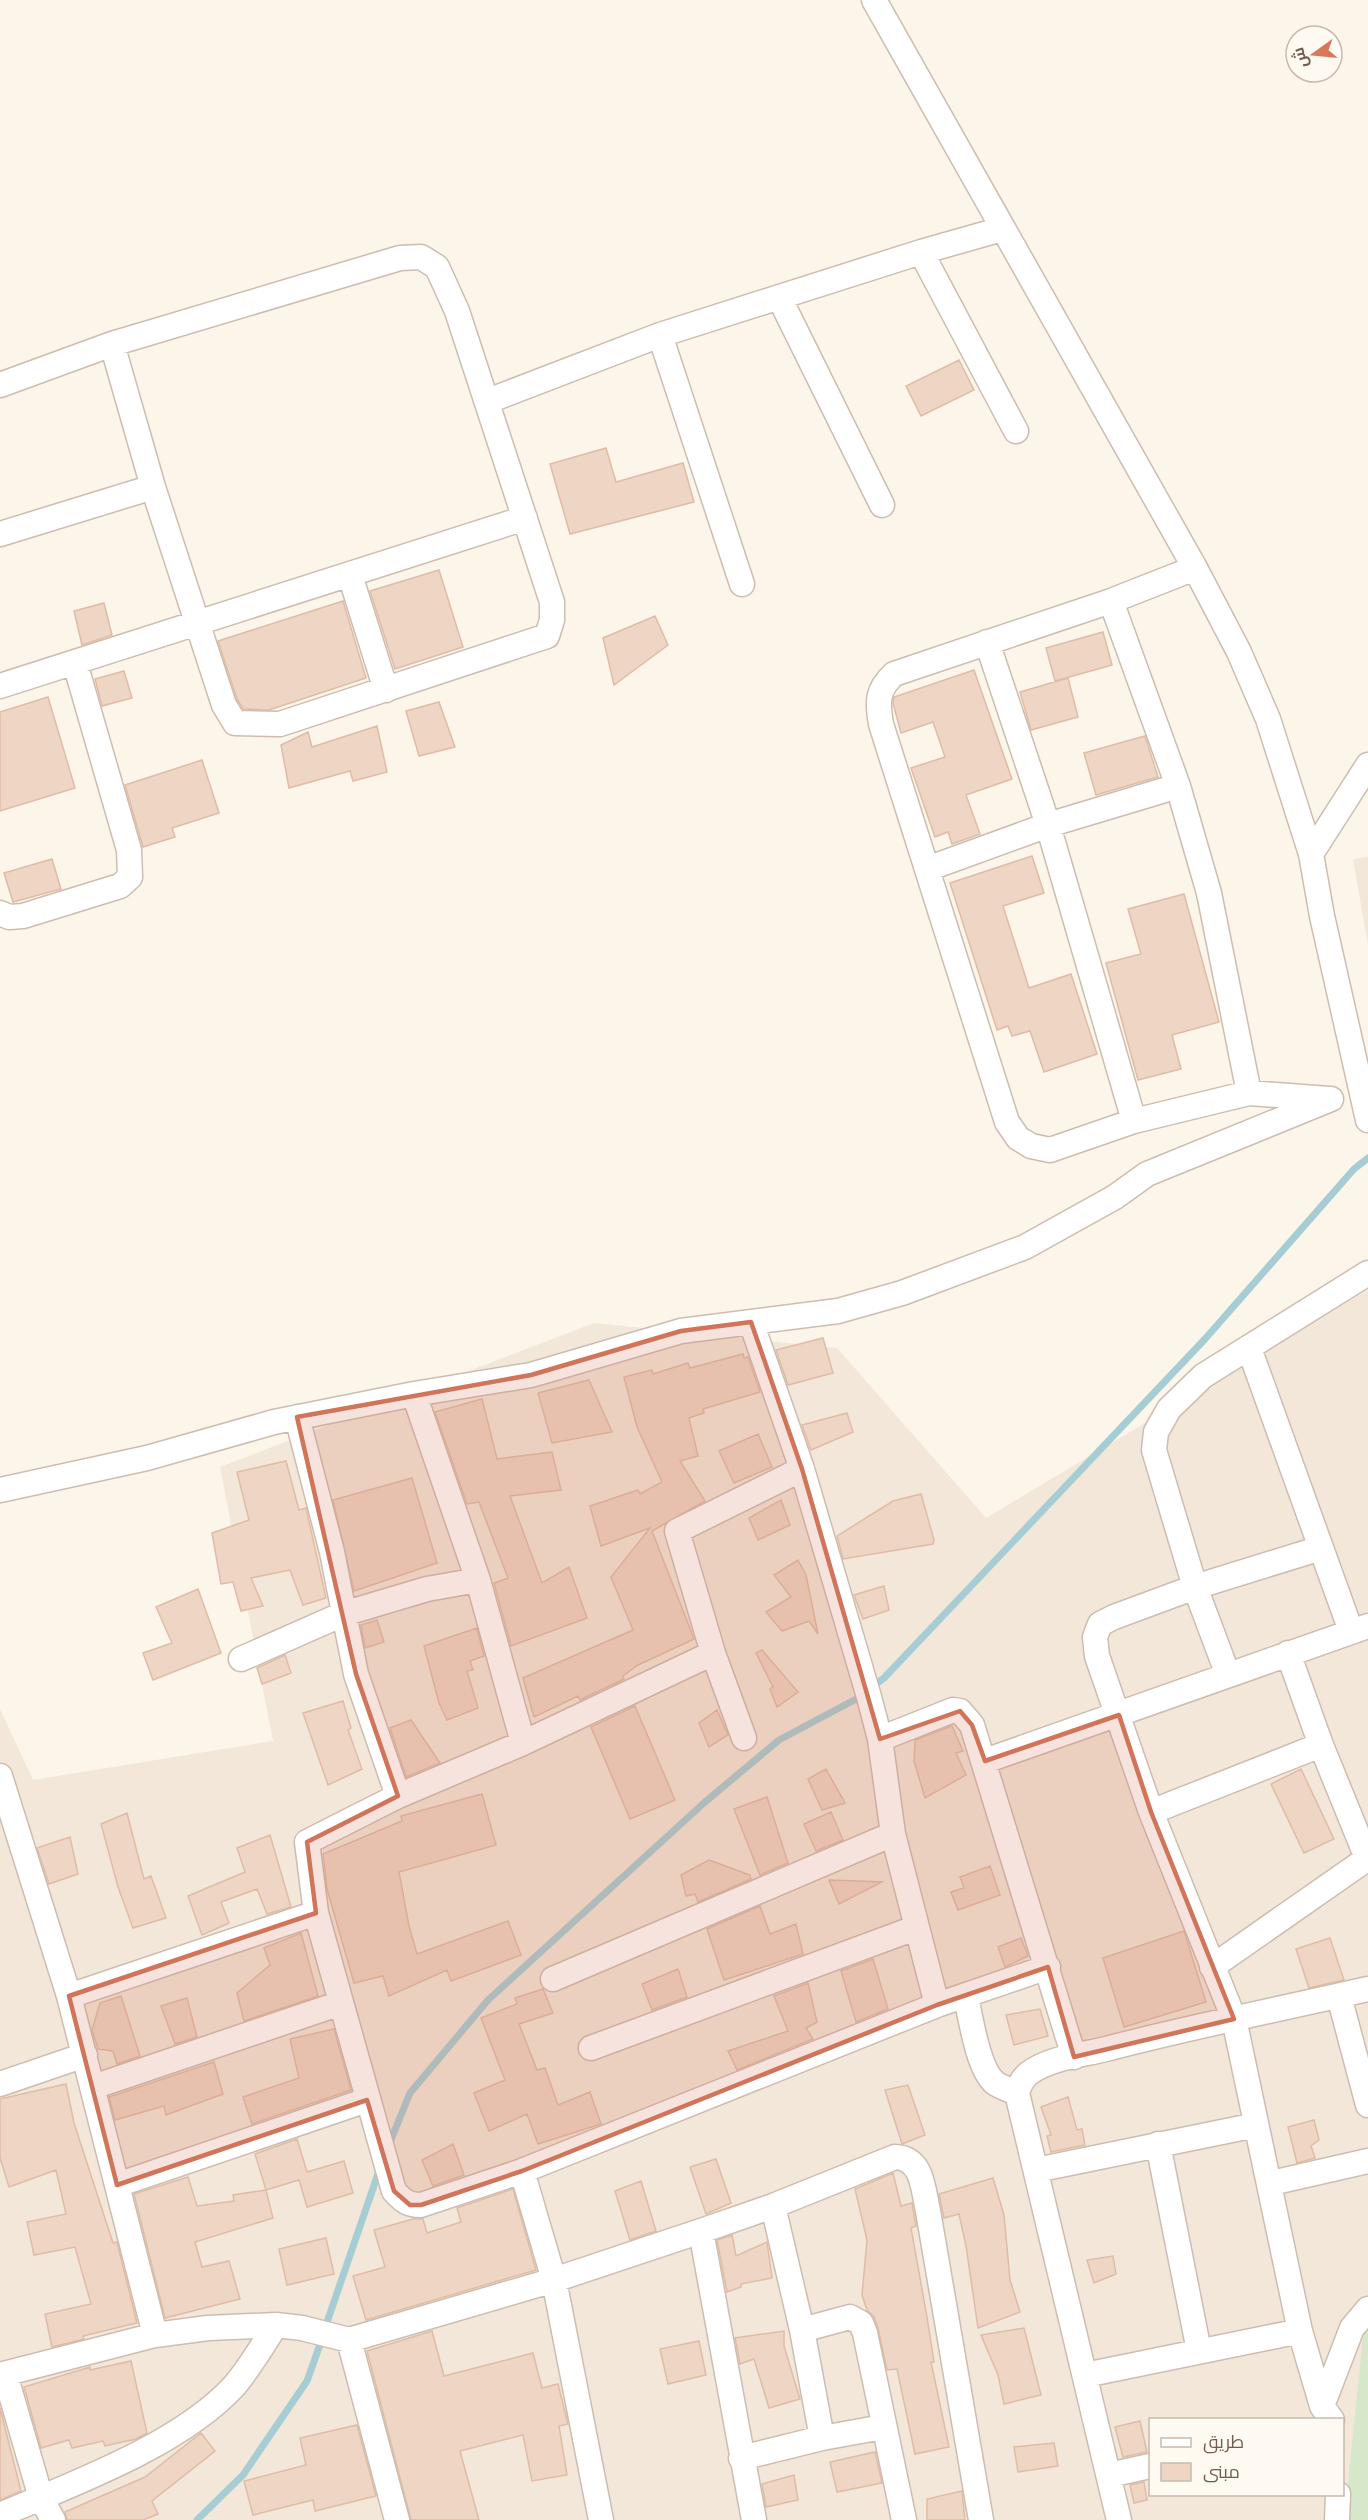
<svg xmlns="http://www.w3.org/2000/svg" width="1368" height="2520" font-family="'Fira Sans',Cairo,sans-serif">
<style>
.residential{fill:#f2e7d9;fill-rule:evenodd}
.green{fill:#d6e8c9}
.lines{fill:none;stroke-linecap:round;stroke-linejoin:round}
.stream{stroke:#a7cdd4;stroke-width:7}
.building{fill:#eed5c4;stroke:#dfbca6;stroke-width:1.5}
.minor-casing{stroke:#cdbdb1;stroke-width:27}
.minor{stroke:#fff;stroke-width:24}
.marked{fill:#d0745a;fill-opacity:0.2;stroke:#d0745a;stroke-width:4.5;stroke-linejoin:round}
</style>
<rect width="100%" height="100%" fill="#fbf5ea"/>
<path class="residential" d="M1368,857V945L1353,859Z
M1368,1290V2520H0V1709L33,1780L273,1741L220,1467L594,1323L837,1348L986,1518ZM1150,2420H1342V2494H1150Z"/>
<path class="green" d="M1365,2319H1368V2520H1344Z"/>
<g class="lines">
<path class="stream" d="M388,2147L410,2093L488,2000L705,1802L779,1740L858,1698L884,1678L1205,1339L1354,1169L1368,1158
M325,2328L380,2168
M197,2520L243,2475L307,2381L322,2339"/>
</g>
<path class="building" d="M959,360L974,390L921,416L906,386Z
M606,448L616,482L683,463L694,502L570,534L550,464Z
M439,570L463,647L395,669L370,591Z
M343,601L366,678L269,710L243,709L237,699L218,641Z
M104,603L112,635L82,645L74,611Z
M655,616L668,645L614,685L603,638Z
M1103,632L1112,665L1055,681L1046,648Z
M974,670L1012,779L966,795L980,834L952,844L948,832L935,837L911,768L945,757L933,722L901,733L893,703L894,697Z
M124,671L132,698L102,706L95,679Z
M1068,678L1078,717L1031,730L1020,692Z
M48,697L75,788L0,811V712Z
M439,702L455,747L419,756L406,711Z
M377,726L387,772L353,781L350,771L289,788L281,745L308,732L312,747Z
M1145,736L1158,777L1096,795L1084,753Z
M202,760L219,813L172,828L175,837L143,847L125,785Z
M1032,856L1044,893L1003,906L1029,988L1071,974L1097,1054L1044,1072L1030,1031L1012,1036L1008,1026L997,1030L950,883Z
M52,859L61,889L13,902L4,873Z
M1184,894L1219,1022L1172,1035L1181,1069L1138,1080L1106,963L1141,954L1128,909Z
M823,1338L833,1373L788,1385L776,1350Z
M743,1354L744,1358L748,1357L760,1392L703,1409L704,1413L689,1418L698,1456L680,1461L705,1501L652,1531L694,1639L638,1665L623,1676L624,1679L580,1700L578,1696L534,1717L523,1678L633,1630L611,1577L650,1528L601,1546L590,1506L638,1490L640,1494L662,1482L637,1427L624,1377L652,1370L653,1374L688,1363L690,1368Z
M589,1380L612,1432L552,1443L538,1393Z
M482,1399L497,1459L552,1452L561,1490L510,1496L542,1583L569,1567L587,1618L511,1646L494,1583L508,1578L479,1502L467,1504L435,1412Z
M847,1413L853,1432L811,1450L802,1425Z
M758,1434L772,1467L734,1483L719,1451Z
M286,1461L299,1510L306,1508L326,1598L303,1605L290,1570L251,1578L263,1606L241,1611L233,1582L221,1584L212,1533L249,1520L237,1472Z
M412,1478L437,1563L354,1591L333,1500Z
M921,1494L934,1540L933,1544L843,1559L837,1536L893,1501Z
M781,1500L790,1525L758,1540L749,1518Z
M798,1560L806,1575L818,1634L809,1621L782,1631L766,1612L791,1597L774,1575Z
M884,1586L889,1610L863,1619L854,1595Z
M198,1589L221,1653L153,1680L143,1653L172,1643L156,1607Z
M377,1620L384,1642L365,1648L361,1625Z
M477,1628L484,1656L470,1661L473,1670L467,1671L478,1708L447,1720L439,1703L424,1646Z
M762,1650L798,1692L777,1707L770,1689L773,1687L756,1653Z
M285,1655L291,1673L262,1684L257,1668Z
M343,1701L351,1728L348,1730L362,1769L328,1785L303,1713Z
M635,1706L675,1800L630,1819L591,1727Z
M717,1710L728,1735L709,1747L699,1723Z
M411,1720L440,1763L406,1777L390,1728Z
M952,1726L963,1751L956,1753L966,1775L925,1798L914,1761L915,1740Z
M826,1769L845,1803L822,1810L808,1779Z
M1301,1769L1334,1839L1304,1853L1271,1784Z
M482,1794L496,1845L399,1872L409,1926L417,1954L508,1921L521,1955L451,1981L447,1970L389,1996L383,1976L354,1983L327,1889L323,1854L402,1821L401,1816Z
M767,1797L788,1863L760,1875L734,1809Z
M831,1812L843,1840L816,1851L804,1824Z
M127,1813L144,1879L151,1876L166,1918L133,1928L118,1887L101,1824Z
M270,1835L291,1907L267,1914L257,1889L221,1902L229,1923L202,1935L188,1896L245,1872L237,1848Z
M70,1837L78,1874L49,1884L37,1848Z
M709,1860L750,1875L751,1879L698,1902L695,1894L686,1896L681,1875Z
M990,1866L1000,1895L958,1910L951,1892L964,1888L960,1877Z
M829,1880L882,1882L839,1904Z
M760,1906L770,1934L796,1924L803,1954L724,1980L707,1929Z
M1184,1931L1206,2002L1124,2027L1103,1958Z
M301,1933L318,1996L244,2021L237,1993L270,1965L264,1948Z
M1021,1938L1028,1956L1005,1967L998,1947Z
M1330,1938L1344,1980L1309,1988L1296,1949Z
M873,1959L888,2009L856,2022L841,1971Z
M678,1969L687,1997L652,2010L642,1984Z
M808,1983L817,2022L806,2028L813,2039L737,2070L728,2051L788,2031L774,1996Z
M543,1989L553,2013L519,2024L537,2070L545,2068L558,2105L590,2092L601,2124L538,2144L527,2114L489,2131L474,2093L505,2080L481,2018L517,2004L515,1998Z
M121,1996L140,2056L117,2064L113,2051L98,2049L92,2030L100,2003Z
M187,1998L197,2037L175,2044L161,2006Z
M1040,2009L1048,2036L1014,2045L1006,2015Z
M334,2029L351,2090L252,2124L243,2097L299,2078L290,2039Z
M214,2062L223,2094L166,2115L164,2106L115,2120L109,2097Z
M66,2084L74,2123L113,2243L117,2242L137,2323L83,2336L84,2339L52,2347L45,2314L91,2304L75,2247L34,2255L27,2222L66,2214L56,2170L9,2187L0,2158V2099Z
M908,2085L925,2135L902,2144L885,2090Z
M1068,2097L1077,2130L1082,2129L1085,2145L1051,2152L1047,2136L1051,2135L1041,2107Z
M1314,2120L1319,2140L1311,2146L1315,2158L1297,2163L1288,2127Z
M297,2139L307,2172L344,2161L353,2193L307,2207L299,2180L266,2190L255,2154Z
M453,2144L464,2175L433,2186L422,2160Z
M716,2159L731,2203L706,2214L690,2167Z
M893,2173L901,2206L912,2203L916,2226L911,2228L927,2317L934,2362H931L949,2447L915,2454L897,2369L887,2370L878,2328L874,2317L867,2310L862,2295L867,2240L855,2189Z
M188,2177L197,2206L234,2201L233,2195L266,2190L273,2218L195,2242L202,2267L229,2261L240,2299L165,2318L134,2194Z
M993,2178L1004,2215L1010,2280L1020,2312L978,2328L966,2246L959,2214L944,2218L939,2194Z
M641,2181L656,2231L630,2240L615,2191Z
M513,2189L536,2270L366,2320L353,2276L385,2267L374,2230L413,2219H423L427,2233L461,2222L457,2208Z
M732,2235L736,2256L767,2242L772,2278L741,2284V2287L727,2292L717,2240Z
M326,2238L334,2274L287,2285L279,2249Z
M1113,2256L1116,2274L1094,2283L1087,2260Z
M1024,2328L1041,2395L1004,2404L998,2375L981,2335Z
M432,2331L444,2376L533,2353L542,2388L558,2384L568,2424L559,2426L567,2475L532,2481L523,2435L460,2451L479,2520H411L367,2351Z
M784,2331V2346L800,2399L769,2408L754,2359L740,2364L735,2338Z
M699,2341L706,2375L668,2384L660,2349Z
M131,2361L147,2433L136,2439L105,2446L103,2441L72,2448L69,2440L41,2448L24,2387L90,2367V2370Z
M0,2408L21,2491L0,2500Z
M1140,2421L1147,2452L1123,2457L1115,2427Z
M357,2425L376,2496L315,2511L313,2500L253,2515L244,2481L306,2465L300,2438Z
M201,2433L215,2451L152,2501L158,2514L143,2520H67L65,2512L145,2477Z
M1054,2443L1058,2466L1018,2472L1014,2447Z
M875,2452L882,2483L837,2492L830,2462Z
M794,2475L798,2500L766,2507L762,2484Z
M1144,2482L1147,2500L1134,2503L1130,2485Z
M962,2491L965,2520H927V2499Z"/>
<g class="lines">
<defs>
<path id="minor" d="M874,0L1195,568L1239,652L1268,719L1311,854L1322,916L1368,1120
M921,252L1016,431
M779,297L882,505
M660,335L742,584
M0,385L112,344L400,258L421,257L437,267L457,311L552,602V620L547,636L280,724L235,723L224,705L153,487L112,344
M488,401L660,335L921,252L1002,229
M0,534L153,487
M1195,568L1111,601L894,674C877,690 877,701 881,724L1007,1122L1018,1138L1031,1146L1050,1150L1134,1121L1249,1093L1329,1099
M350,575L386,690
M1111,601L1178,786L1209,893L1249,1093
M987,642L1048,825L1134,1121
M0,686L525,518
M1311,854L1368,765
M927,869L1048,825L1178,786
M0,913L9,917L23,916L120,886L130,877L129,850L75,663
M751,1322L802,1469L869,1697L880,1739L893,1834L937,2005
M1249,1348L1351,1631
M414,1394L478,1580L523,1743
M297,1417L332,1552L356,1674L398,1796
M0,1490L147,1458L274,1422L414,1394L531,1375L681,1331L838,1311L902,1293L1025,1247L1115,1197L1147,1174L1331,1099
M1321,1548L1195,1587L1114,1617L1100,1624L1095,1637L1097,1656L1151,1812L1234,2019L1300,2331L1322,2406L1332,2420
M713,1653L523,1743L398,1796L307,1842L316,1913L394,2191C403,2201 408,2205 421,2205L522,2171L937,2005L1048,1967
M1288,1653L1321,1745L1367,1858
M241,1659L343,1614L427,1589L478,1580
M1228,1675L1195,1587L1154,1450L1156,1432L1169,1409L1203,1376L1368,1273
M744,1738L713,1653L677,1531L802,1469
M880,1739L953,1710L960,1711L972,1725L1074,2057
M985,1761L1368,1626
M0,1776L69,1996L155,2335
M1151,1812L1321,1745
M1212,1967L1368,1858
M553,1979L893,1834
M69,1996L316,1913
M1339,1996L1368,2105
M966,1997C971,2019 978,2069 995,2083C1001,2087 1010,2090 1017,2093
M591,2048L915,1928
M0,2084L85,2055
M93,2087L341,2003
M1158,2144L1199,2351
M1036,2170L1256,2125
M522,2171L554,2280L601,2520
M1271,2183L1368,2161
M117,2185L367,2100
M773,2206L802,2330L850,2317L861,2323L865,2333L904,2520
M701,2231L754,2520
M802,2330L822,2438
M349,2340L397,2520
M5,2374L41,2498L53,2520
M0,2375L155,2335L208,2328L276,2325L302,2328L349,2340L554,2280L701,2231L773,2206L895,2157C923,2158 923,2189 928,2211L981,2520
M1085,2375L1300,2331
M1322,2406L1352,2328L1368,2309
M741,2458L822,2438L883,2427
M1109,2475L1150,2466
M0,2515C73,2484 182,2444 235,2385C250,2367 263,2345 276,2325
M1119,2520L1017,2093C1019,2086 1022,2079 1028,2074C1048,2058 1082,2055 1106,2049C1193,2026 1281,2009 1368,1989
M1337,2520L1338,2494"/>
</defs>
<use href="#minor" class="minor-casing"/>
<use href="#minor" class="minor"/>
</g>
<path class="marked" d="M751,1322L802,1469L880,1739L960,1711L972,1725L985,1761L1119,1715L1151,1812L1234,2019L1074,2057L1048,1967L937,2005L522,2171L421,2205H410L394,2191L367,2100L117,2185L69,1996L316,1913L307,1842L398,1796L356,1674L297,1417L531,1375L681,1331Z"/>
<rect x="1149" y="2418" width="195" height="78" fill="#fef9f1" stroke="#c7bab0" stroke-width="1.5"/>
<rect x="1161" y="2438" width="30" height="9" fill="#ffffff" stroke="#c7bab0" stroke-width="1.5"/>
<text x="1203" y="2448" font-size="18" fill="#745c4f">طريق</text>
<rect x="1161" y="2463" width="30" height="18" fill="#eed5c4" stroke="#c7bab0" stroke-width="1.5"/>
<text x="1203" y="2478" font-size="18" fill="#745c4f">مبنى</text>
<g transform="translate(1314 54) rotate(255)"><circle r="28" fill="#fef9f1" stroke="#c7bab0" stroke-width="1.5"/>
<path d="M0-4.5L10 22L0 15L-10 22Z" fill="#da775b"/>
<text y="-9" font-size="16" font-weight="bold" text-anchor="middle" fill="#745c4f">ش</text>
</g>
</svg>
